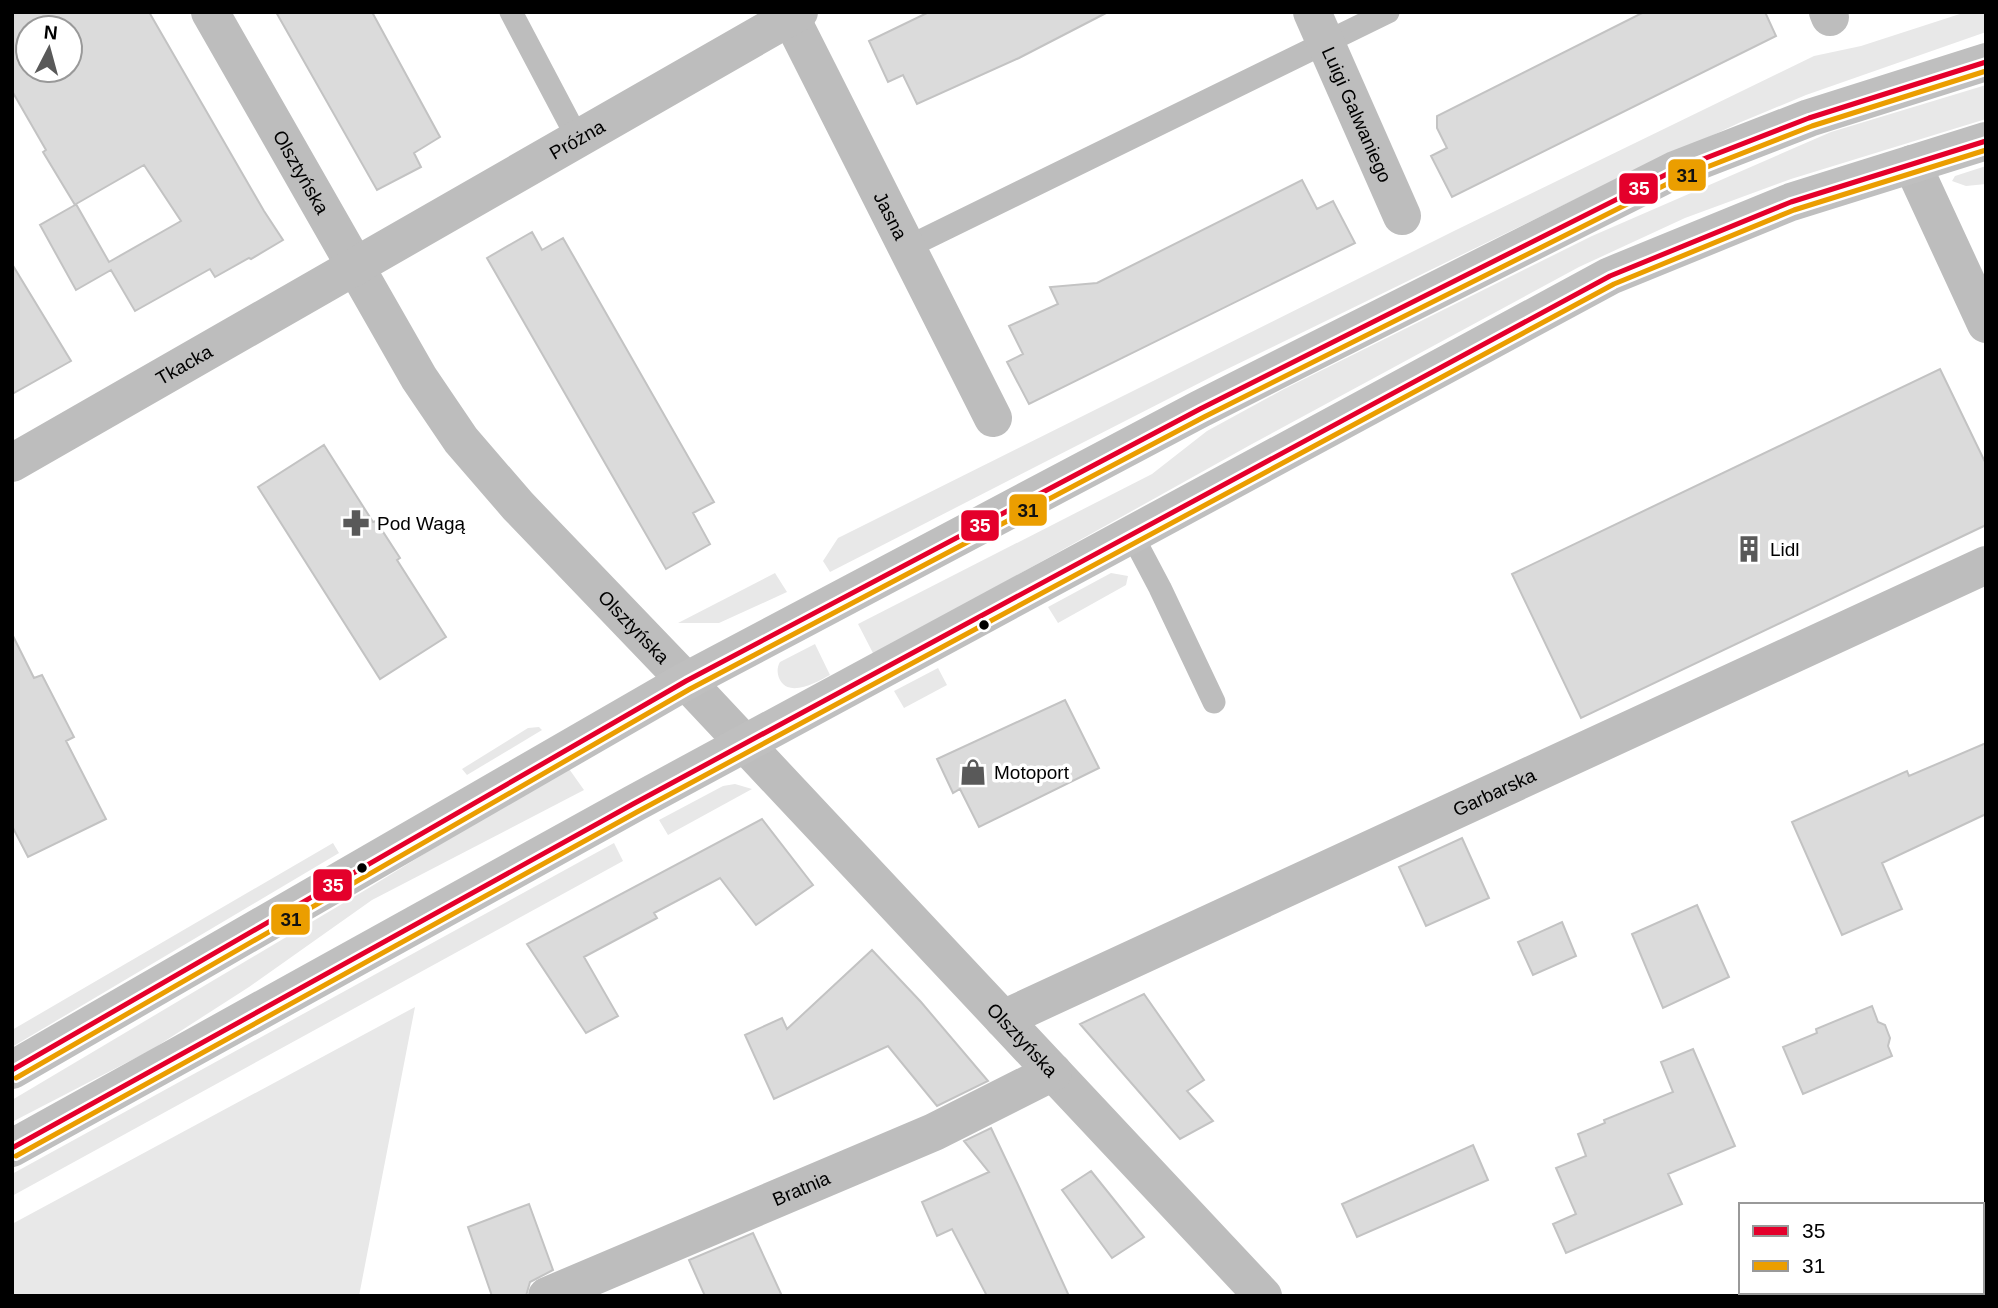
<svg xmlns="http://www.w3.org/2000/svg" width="1998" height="1308" font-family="Arial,sans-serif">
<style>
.green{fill:#e8e8e8}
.building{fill:#dbdbdb;stroke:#c3c3c3;stroke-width:2;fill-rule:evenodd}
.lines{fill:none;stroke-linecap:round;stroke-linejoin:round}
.lane{stroke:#bdbdbd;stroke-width:23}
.street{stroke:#bdbdbd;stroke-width:38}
.secondary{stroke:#bfbfbf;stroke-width:38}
.bus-1-casing{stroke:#fff;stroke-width:10}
.bus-2-casing{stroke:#fff;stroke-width:10}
.bus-1{stroke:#e4002b;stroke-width:5}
.bus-2{stroke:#eb9e00;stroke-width:5}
.bus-dot{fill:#000;stroke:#fff;stroke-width:2.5}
.labels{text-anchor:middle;stroke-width:7;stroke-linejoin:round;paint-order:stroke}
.street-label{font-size:19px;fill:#000;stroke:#fff}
.poi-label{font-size:19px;fill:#000;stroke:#fff;text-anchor:start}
.line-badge{stroke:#fff;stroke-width:2.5}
.badge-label{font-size:19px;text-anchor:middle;font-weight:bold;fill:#fff}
.pale-badge-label{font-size:19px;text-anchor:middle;font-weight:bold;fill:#111}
</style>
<rect width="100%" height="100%" fill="#fff"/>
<path class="green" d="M1966,12H1986V32L1806,95L1741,122L1572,201L1219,373L830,572L823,561L838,538L1456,230L1814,56L1861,46Z
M1986,85V119L1791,179L1685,218L1579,267L1252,444L874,655L858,624L1152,474L1207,431L1284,389L1592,236L1831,132Z
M1986,166V184L1966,186L1952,181L1955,176Z
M775,573L787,592L719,623H678Z
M1111,573L1128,576L1126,585L1058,623L1048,607Z
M815,644L830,675C817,682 788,699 779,678C777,672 777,667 780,662Z
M938,668L947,685L904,708L894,691Z
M539,727L542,730L467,775L462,769L528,728Z
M567,766L584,790L372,900L249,987L151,1050L12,1122V1100L367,889Z
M735,784L752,789L668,835L659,820L723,786Z
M333,843L339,853L12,1047V1030Z
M614,843L623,861L12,1196V1174Z
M415,1007L359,1296H12V1224Z"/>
<path class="building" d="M12,12H149L264,211L283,240L251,259L249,258L215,277L210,269L135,311L111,270L76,290L40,225L75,205L43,152L46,150L12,91ZM28,28H70V70H28ZM144,165L181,221L109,262L76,204Z
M276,12H372L440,137L414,153L421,167L377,190Z
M929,12H1108L1019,58L917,104L903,75L888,82L869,41Z
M1644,12H1765L1776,36L1452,197L1431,156L1447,148L1437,128V116Z
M1302,180L1317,209L1333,201L1355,243L1029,404L1007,362L1023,354L1009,326L1058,304L1050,287L1097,283Z
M532,232L542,250L563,238L714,502L693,513L710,544L666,569L487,258Z
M12,264L71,361L12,394Z
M1940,369L1986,464V525L1581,718L1512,574Z
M324,445L373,522L376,521L400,558L397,560L446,637L380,679L258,487Z
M12,634L34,678L42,675L74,737L66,741L106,819L28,857L12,826Z
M1065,700L1099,768L979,827L960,789L953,793L937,759Z
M1986,743V814L1882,863L1902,909L1842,935L1792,822L1907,771L1909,776Z
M762,819L813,885L756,925L720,878L654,913L657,918L584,957L618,1016L586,1033L527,944Z
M1462,838L1489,898L1426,926L1399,867Z
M1697,905L1729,977L1663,1008L1632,934Z
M1562,922L1576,956L1533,975L1518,942Z
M872,950L921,1002L988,1081L937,1106L888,1046L774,1099L745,1035L782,1018L787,1029Z
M1144,994L1204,1080L1187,1091L1213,1121L1180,1139L1080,1024Z
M1872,1006L1878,1022L1885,1025L1890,1038L1888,1046L1892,1056L1803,1094L1783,1047L1817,1033L1816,1029Z
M1693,1049L1735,1146L1668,1174L1682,1204L1566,1253L1553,1224L1576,1214L1556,1168L1586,1156L1578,1134L1605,1123L1604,1120L1673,1092L1661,1062Z
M991,1128L1019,1187L1069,1296H987L952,1229L937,1236L922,1202L989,1172L964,1141Z
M1473,1145L1488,1180L1357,1237L1342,1204Z
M1091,1171L1144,1237L1112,1258L1062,1190Z
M529,1204L553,1270L530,1282L526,1296H492L468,1227Z
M753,1233L782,1296H705L689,1260Z"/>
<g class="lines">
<path class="lane" d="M511,12L578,139
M906,248L1388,12
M1132,535L1160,588L1214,702"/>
<g class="street">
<path id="s1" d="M210,12L419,378L461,440L518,506L686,681L1263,1296"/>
<path id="s2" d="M788,12L993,418"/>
<path id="s3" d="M1312,12L1402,216"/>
<path d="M1828,12L1830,17"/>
<path d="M1912,164L1986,324"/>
<path id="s4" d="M12,463L799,12"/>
<path id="s5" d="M1003,1019L1986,565"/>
<path id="s6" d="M547,1296L934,1132L1053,1072"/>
</g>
<path class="secondary" d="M12,1070L686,681L1200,409L1675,170L1809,118L1986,62
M12,1148L633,804L1610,276L1791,202L1986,141"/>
<defs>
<path id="bus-1" d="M12,1070L686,681L1200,409L1675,170L1809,118L1986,62
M12,1148L633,804L1610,276L1791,202L1986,141"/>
<path id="bus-2" d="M16,1078L690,689L1204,417L1679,178L1812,126L1986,71
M16,1156L637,812L1614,284L1794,210L1986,150"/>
</defs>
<use href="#bus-1" class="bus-1-casing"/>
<use href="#bus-2" class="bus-2-casing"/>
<use href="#bus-1" class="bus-1"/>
<use href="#bus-2" class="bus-2"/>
</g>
<defs>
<symbol id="pharmacy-bare" viewBox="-9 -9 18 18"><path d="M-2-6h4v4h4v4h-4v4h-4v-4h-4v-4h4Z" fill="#595959" stroke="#fff" stroke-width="2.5" paint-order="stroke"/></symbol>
<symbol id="building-bare" viewBox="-9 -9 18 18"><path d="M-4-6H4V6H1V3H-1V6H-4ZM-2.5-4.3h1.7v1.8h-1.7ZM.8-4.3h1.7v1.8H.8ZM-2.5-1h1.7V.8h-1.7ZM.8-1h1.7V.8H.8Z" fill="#595959" stroke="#fff" stroke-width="2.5" paint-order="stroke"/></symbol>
<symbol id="shop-bare" viewBox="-9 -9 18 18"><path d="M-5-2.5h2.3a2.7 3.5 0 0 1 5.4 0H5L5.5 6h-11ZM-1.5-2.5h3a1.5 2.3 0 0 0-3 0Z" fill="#595959" stroke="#fff" stroke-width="2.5" paint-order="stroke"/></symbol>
</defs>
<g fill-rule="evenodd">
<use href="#pharmacy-bare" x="337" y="504" width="38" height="38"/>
<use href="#building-bare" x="1730" y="530" width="38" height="38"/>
<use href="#shop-bare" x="954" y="753" width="38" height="38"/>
</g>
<g class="bus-dot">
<circle cx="984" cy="625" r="6"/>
<circle cx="362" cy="868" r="6"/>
</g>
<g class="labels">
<g class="street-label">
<text dy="7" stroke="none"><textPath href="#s3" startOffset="112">Luigi Galwaniego</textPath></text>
<text dy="7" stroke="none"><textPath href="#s4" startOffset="651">Próżna</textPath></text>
<text dy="7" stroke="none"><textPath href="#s1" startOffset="184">Olsztyńska</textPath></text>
<text dy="7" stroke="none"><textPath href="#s2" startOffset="228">Jasna</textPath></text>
<text dy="7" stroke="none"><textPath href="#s4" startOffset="198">Tkacka</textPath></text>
<text dy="7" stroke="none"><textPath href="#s1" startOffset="751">Olsztyńska</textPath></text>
<text dy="7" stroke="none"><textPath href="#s5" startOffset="541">Garbarska</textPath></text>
<text dy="7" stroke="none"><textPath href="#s1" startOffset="1318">Olsztyńska</textPath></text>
<text dy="7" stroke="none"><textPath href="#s6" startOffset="276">Bratnia</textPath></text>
</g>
<g class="poi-label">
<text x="377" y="530">Pod Wagą</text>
<text x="1770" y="556">Lidl</text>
<text x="994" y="779">Motoport</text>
</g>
</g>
<g class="line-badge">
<rect x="1667" y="158" width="40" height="34" rx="7" fill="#eb9e00"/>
<rect x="1618" y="172" width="41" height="33" rx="7" fill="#e4002b"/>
<rect x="1008" y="493" width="40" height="34" rx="7" fill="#eb9e00"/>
<rect x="960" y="509" width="40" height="33" rx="7" fill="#e4002b"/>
<rect x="312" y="868" width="41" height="34" rx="7" fill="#e4002b"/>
<rect x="270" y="903" width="41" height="33" rx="7" fill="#eb9e00"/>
</g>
<g class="badge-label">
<text x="1639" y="195">35</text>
<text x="980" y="532">35</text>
<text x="333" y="892">35</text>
</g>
<g class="pale-badge-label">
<text x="1687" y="182">31</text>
<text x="1028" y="517">31</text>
<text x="291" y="926">31</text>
</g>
<rect width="1998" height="1308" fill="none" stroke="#000000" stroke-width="28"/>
<rect x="1739" y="1203" width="245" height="91" fill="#ffffff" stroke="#999999" stroke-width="2"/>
<rect x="1753" y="1226" width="35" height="10" fill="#e4002b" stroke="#999999" stroke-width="2"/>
<text x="1802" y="1238" font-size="21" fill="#000000">35</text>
<rect x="1753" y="1261" width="35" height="10" fill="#eb9e00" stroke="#999999" stroke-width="2"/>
<text x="1802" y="1273" font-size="21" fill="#000000">31</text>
<g transform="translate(49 49) rotate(6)"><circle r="33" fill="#ffffff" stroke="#999999" stroke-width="2"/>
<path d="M0-5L12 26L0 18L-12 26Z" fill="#595959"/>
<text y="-10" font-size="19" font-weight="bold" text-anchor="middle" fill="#000000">N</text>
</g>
</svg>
